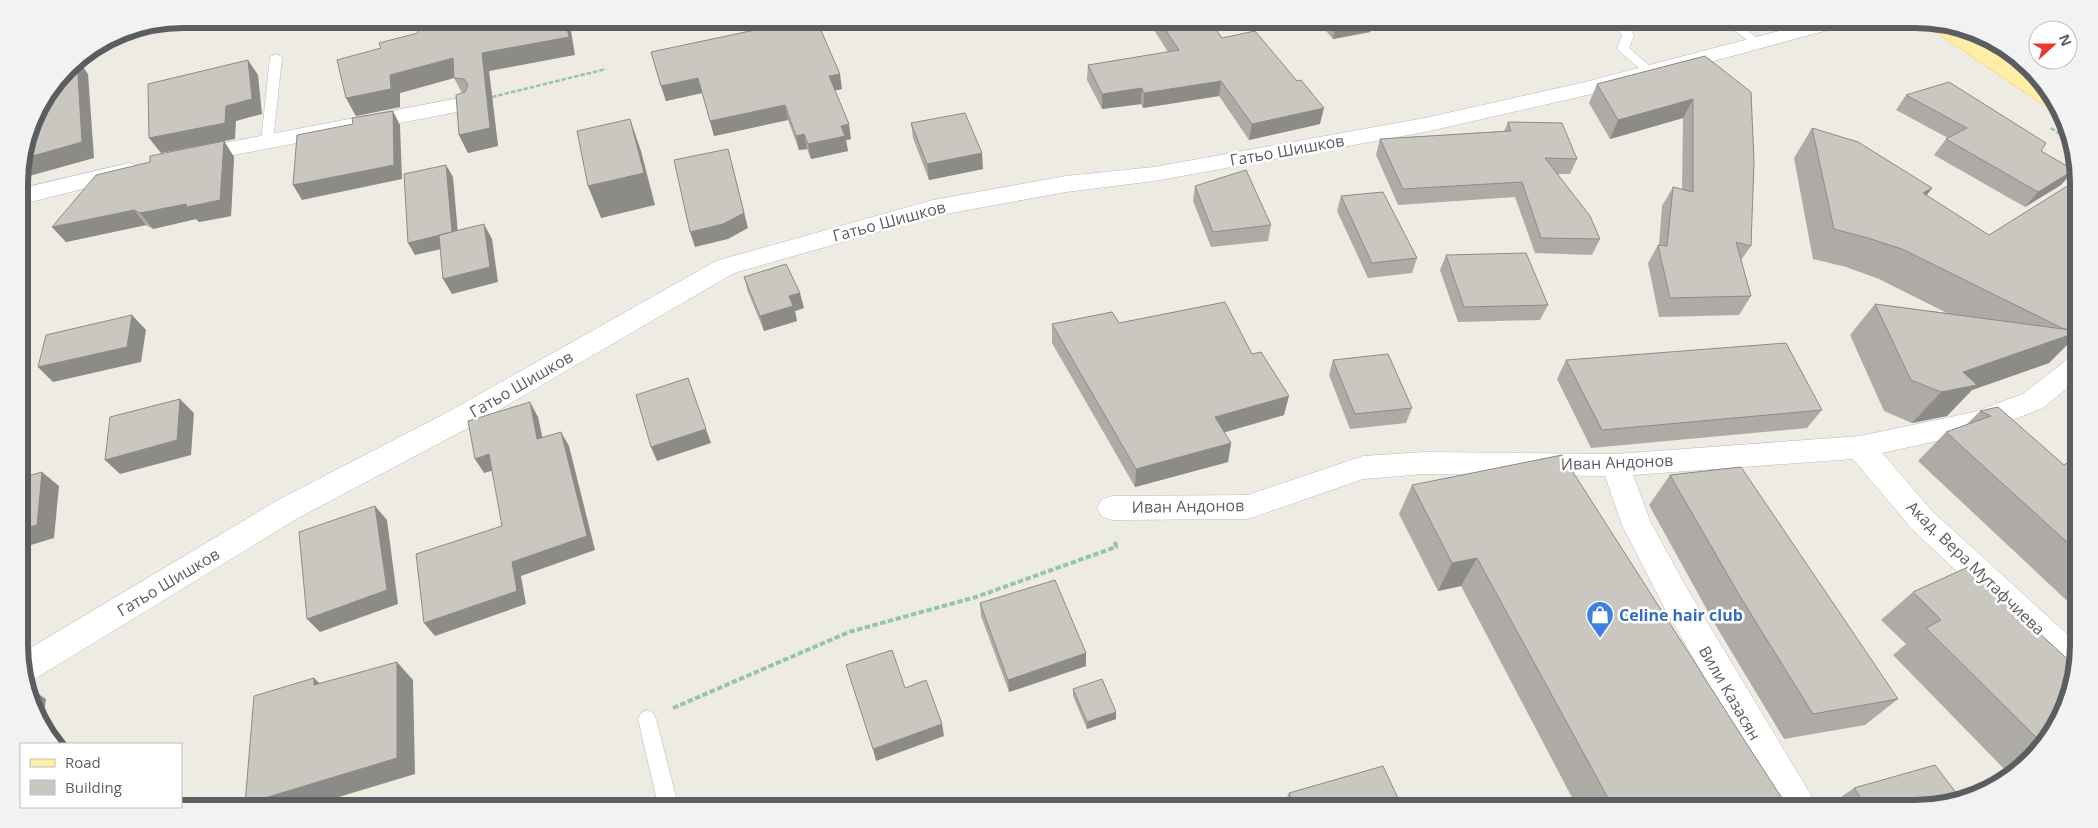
<svg xmlns="http://www.w3.org/2000/svg" width="2098" height="828" font-family="'Open Sans',sans-serif">
<style>
.green{fill:#bfe5be}
.lines{fill:none;stroke-linecap:round;stroke-linejoin:round}
.service-casing{stroke:#b7babf;stroke-width:1}
.minor-casing{stroke:#b7babf;stroke-width:1}
.primary-casing{stroke:#f1c457;stroke-width:1}
.path-far1{stroke:#97c6a4;stroke-width:2.5;stroke-dasharray:4.5 2;stroke-linecap:butt}
.path{stroke:#97c6a4;stroke-width:4;stroke-dasharray:5.5 2.5;stroke-linecap:butt}
.service{fill:#fff;fill-rule:evenodd}
.minor{fill:#fff;fill-rule:evenodd}
.primary{fill:#ffefa6;fill-rule:evenodd}
.wall{fill:#aeaba6}
.shaded-wall{fill:#8d8b87}
.building{fill:#cac7c1;stroke:#8d8b87}
.labels{text-anchor:middle;stroke-width:5;stroke-linejoin:round;paint-order:stroke}
.street-label{font-size:16px;fill:#5a5e63;stroke:#fff}
.shop-label{font-size:16px;font-weight:bold;fill:#366cbe;stroke:#fff;text-anchor:start}
.rim{fill:none;stroke:#5a5e63;stroke-width:6}
</style>
<rect width="100%" height="100%" fill="#edebe2"/>
<path class="green" d="M1960,26C1993,31 2017,56 2040,78Z"/>
<g class="lines">
<defs>
<path id="service" d="M1613,19H1623L1634,35L1629,48L1653,69L1655,71L1653,73H1645L1619,51L1617,49L1622,35Z
M1718,19H1730L1763,42L1761,44H1753Z
M276,54L282,57L273,142L267,146L261,142L270,57Z
M647,710L653,713L656,719L679,809H659L638,719L641,713Z"/>
<path id="minor" d="M1825,19H1857L1854,23L1596,93L1425,132L1154,181L1066,192L934,216L734,273L468,428L298,518L33,680L25,684L22,677V653L278,500L448,412L716,261L933,200L1066,176L1154,167L1425,118L1585,82Z
M464,97L472,99L475,104L472,109L193,163L185,161L182,156L185,151L193,149Z
M129,163L137,165L140,170L137,175L19,205V189Z
M2078,355V379L2043,408L1987,430L1882,453L1933,512L2079,645L2074,677L2065,673L1913,530L1853,459L1633,475L1651,523L1685,585L1812,797L1818,809H1780L1663,605L1622,525L1605,476L1424,474L1363,479L1248,519L1112,520L1102,517L1097,508L1102,499L1112,496L1248,495L1363,456L1424,452L1615,454L1860,436L1974,412L2023,394L2069,358Z"/>
<path id="primary" d="M1925,20L1952,25L2047,87L2055,106L2044,105L1927,26L1924,22Z"/>
</defs>
<use href="#service" class="service-casing"/>
<use href="#minor" class="minor-casing"/>
<use href="#primary" class="primary-casing"/>
<path class="path-far1" d="M1891,19L1908,30
M492,97L606,69
M2051,128L2070,141
M2069,166L2078,161"/>
<path class="path" d="M673,708L849,632L976,597L1116,547L1115,541"/>
<use href="#service" class="service"/>
<use href="#minor" class="minor"/>
<use href="#primary" class="primary"/>
</g>
<path class="wall" d="M1147,19H1208L1222,38L1320,124L1249,140L1219,96L1143,108L1141,104L1102,109L1087,80L1088,65L1168,52Z
M1305,19H1373L1370,32L1333,39L1320,24L1311,26Z
M651,52L842,89L835,90L851,139L846,140L848,151L811,159L807,149L799,150L788,120L714,136L702,93L666,101Z
M575,55L489,71L498,146L468,153L459,135L462,93L454,78L400,93V107L356,116L346,98Z
M1705,56L1751,246L1741,260L1751,296L1739,315L1659,317L1648,263L1658,245H1659L1662,206L1673,187L1682,190L1683,118L1610,139L1589,103L1597,84Z
M1906,95L2041,151L2074,170L2061,185L2025,207L1934,155L1946,139L1948,138L1896,110Z
M1508,122L1577,159L1570,174H1557L1600,239L1592,255L1535,253L1515,197L1398,205L1376,155L1380,139L1504,131Z
M911,123L983,169L929,180L913,138Z
M1812,128L1932,188L1927,195L2074,338L2049,363L1972,390L1947,416L1912,423L1884,411L1850,335L1875,304L1947,313L1879,279L1846,267L1813,259L1794,158Z
M224,141L234,157L231,216L199,222L196,219L153,229L146,225L66,242L52,227L150,162Z
M1195,186L1271,225L1268,241L1211,247L1193,201Z
M1341,196L1417,258L1412,273L1368,278L1337,211Z
M1446,255L1548,305L1540,320L1458,322L1440,270Z
M744,277L804,308L795,311L797,321L764,331L748,292Z
M1052,324L1284,415L1224,432L1231,443L1228,462L1135,487L1052,343Z
M1333,360L1412,408L1406,423L1350,429L1329,375Z
M1566,360L1822,410L1807,428L1591,448L1557,379Z
M1998,407L2064,465L2079,455V612L1918,461L1946,432L1966,425L1980,411Z
M1670,475L1898,699L1865,725L1784,739L1716,626L1649,505Z
M1412,485L1752,752L1789,809H1578L1461,586L1438,591L1399,514Z
M1968,567L2046,745L2015,776L2012,777L1893,655L1906,644L1881,620L1913,592Z
M980,603L1086,666L1009,692L981,616Z
M1073,689L1116,719L1087,729L1073,696Z
M1854,788L1926,809H1824Z
M1289,793L1403,809H1286L1284,804Z"/>
<path class="shaded-wall" d="M565,19H569L575,55L489,71L498,146L468,153L459,135L482,53Z
M1312,19H1321L1320,24L1311,26Z
M1364,19H1373L1370,32L1333,39L1336,24Z
M86,52L83,67L88,74L94,158L22,178L19,175V171L22,159L74,59Z
M453,58L461,76L400,93V107L356,116L346,98L390,75Z
M248,60L258,75L262,114L236,121L235,139L161,153L149,138Z
M840,74L842,89L832,91L829,76Z
M698,78L702,93L666,101L661,86Z
M1221,81L1219,96L1143,108L1144,93Z
M1142,88L1141,104L1102,109V94Z
M1693,99L1683,118L1610,139L1618,120Z
M785,105L788,120L714,136L710,121Z
M1324,108L1320,124L1249,140L1252,124Z
M393,111L400,125L402,179L302,200L293,185Z
M630,119L641,151L655,205L601,218L588,186Z
M849,124L851,139L846,140L848,151L811,159L808,144L841,126Z
M804,134L807,149L799,150L796,136Z
M224,141L234,157L231,216L199,222L196,219L153,229L140,213Z
M982,153L983,169L929,180L927,164Z
M732,164L748,228L728,239L695,247L690,232Z
M446,165L453,177L459,245L415,255L408,243Z
M2074,170L2061,185L2025,207L2038,192Z
M1932,188L1909,218L1923,193Z
M134,210L146,225L66,242L52,227Z
M484,224L492,239L498,282L452,294L443,279Z
M800,293L804,308L795,311L797,321L764,331L760,316L789,296Z
M132,315L146,330L141,362L53,382L38,367Z
M2078,324V336L2074,338L2049,363L1972,390L1947,416L1912,423L1941,392L1963,372L2067,330Z
M693,393L711,443L657,461L651,447Z
M1289,396L1284,415L1212,436L1215,417Z
M180,399L194,413L191,455L120,474L105,460Z
M530,402L538,417L546,454L537,439Z
M561,432L569,446L595,550L521,576L526,604L435,636L424,623L512,562Z
M1231,443L1228,462L1135,487L1136,469Z
M489,454L498,469L484,473L475,459Z
M42,472L59,486L54,538L21,548V529Z
M375,506L387,520L398,604L320,632L307,619Z
M1477,558L1461,586L1438,591L1452,563Z
M1086,653V666L1009,692L1008,680Z
M397,662L413,680L415,774L299,809H252L245,804Z
M314,678L333,696L314,685Z
M31,689L46,699L43,721L30,694Z
M1116,712V719L1087,729V722Z
M942,724L944,736L876,761L873,749Z"/>
<path class="building" d="M426,19H565L569,37L482,53L490,128L459,135L456,95L465,92L468,85L464,79L454,78L453,58L390,75L391,89L346,98L337,60L381,48L379,43L418,33L417,20Z
M807,19H816L840,74L829,76L849,124L841,126L845,136L808,144L804,134L796,136L785,105L710,121L698,78L661,86L651,52Z
M1158,19H1208L1222,38L1255,31L1297,81L1301,80L1324,108L1252,124L1221,81L1144,93L1142,88L1102,94L1088,65L1179,50Z
M1331,19H1364L1336,24Z
M1705,56L1751,92L1754,162L1751,246L1736,242L1751,296L1670,298L1658,245L1667,246L1673,187L1693,192V99L1618,120L1597,84Z
M74,59H77L82,142L22,159L36,110Z
M248,60L252,99L226,106L225,123L149,138L148,84Z
M1949,82L2046,143L2041,151L2074,170L2038,192L1946,139L1967,128L1906,95Z
M393,111L394,165L293,185L297,135L353,124L352,118Z
M965,113L982,153L927,164L911,123Z
M630,119L644,173L588,186L577,131Z
M1508,122L1562,123L1577,159L1545,158L1590,216L1600,239L1541,238L1522,182L1403,189L1380,139L1511,131Z
M1812,128L1858,142L1932,188L1923,193L1989,235L2069,185L2078,190V324L2068,329H2064L1902,249L1868,238L1834,229Z
M224,141L220,200L187,207L186,204L140,213L134,210L52,227L96,175L150,162V156Z
M728,149L744,213L723,224L690,232L674,160Z
M446,165L452,232L408,243L404,174Z
M1246,170L1271,225L1213,232L1195,186Z
M1383,192L1417,258L1372,263L1341,196Z
M484,224L490,267L443,279L439,235Z
M1526,253L1548,305L1464,307L1446,255Z
M786,264L800,293L789,296L793,306L760,316L744,277Z
M1225,302L1252,354L1261,352L1289,396L1215,417L1231,443L1136,469L1052,324L1112,312L1119,323Z
M1875,304L2078,331V332L1963,372L1977,385L1941,392L1911,380Z
M132,315L127,347L38,367L46,335Z
M1786,343L1822,410L1602,430L1566,360Z
M1388,354L1412,408L1355,414L1333,360Z
M688,378L706,429L651,447L636,395Z
M180,399L177,440L105,460L110,417Z
M530,402L537,439L561,432L587,536L512,562L517,591L424,623L416,554L502,526L489,454L475,459L468,421Z
M1998,407L2064,465L2079,455V553L1946,432L1991,416L1980,411Z
M1562,455L1752,752L1789,809H1614L1477,558L1452,563L1412,485Z
M1741,467L1898,699L1813,714L1741,598L1670,475Z
M42,472L37,525L21,529V478Z
M375,506L387,590L307,619L299,532Z
M1968,567L2076,667L2070,699L2045,746L1926,628L1941,620L1913,592Z
M1055,580L1086,653L1008,680L980,603Z
M892,650L905,688L926,680L942,724L873,749L846,665Z
M397,662V758L245,804L254,696L314,678V685Z
M1102,679L1116,712L1087,722L1073,689Z
M1935,765L1963,802L1926,809H1868L1854,788Z
M1383,766L1403,809H1295L1289,793Z"/>
<defs>
<symbol id="shop-pin" viewBox="-11 -11 22 30"><path d="M0 17L-7.5 6A9.5 9.5 0 1 1 7.5 6Z" fill="#3f7fe0" stroke="#fff"/><path d="M-5-2.5h2.3a2.7 3.5 0 0 1 5.4 0H5L5.5 6h-11ZM-1.5-2.5h3a1.5 2.3 0 0 0-3 0Z" fill="#fff"/></symbol>
</defs>
<g fill-rule="evenodd">
<use href="#shop-pin" x="1584" y="599" width="32" height="43"/>
</g>
<g class="labels">
<g class="street-label">
<text transform="translate(1287 150) rotate(-10)" y="6">Гатьо Шишков</text>
<text transform="translate(889 221) rotate(-15)" y="6">Гатьо Шишков</text>
<text transform="translate(521 384) rotate(-30)" y="6">Гатьо Шишков</text>
<text transform="translate(1617 462) rotate(-2)" y="6">Иван Андонов</text>
<text transform="translate(1188 506) rotate(-1)" y="6">Иван Андонов</text>
<text transform="translate(1976 568) rotate(44)" y="6">Акад. Вера Мутафчиева</text>
<text transform="translate(168 582) rotate(-31)" y="6">Гатьо Шишков</text>
<text transform="translate(1730 693) rotate(60)" y="6">Вили Казасян</text>
</g>
<g class="shop-label">
<text x="1619" y="621">Celine hair club</text>
</g>
</g>
<path d="M0 0H2098V828H0ZM183 28H1915A155 155 0 0 1 2070 183V645A155 155 0 0 1 1915 800H183A155 155 0 0 1 28 645V183A155 155 0 0 1 183 28Z" fill="#f2f2f3" fill-rule="evenodd"/>
<path class="rim" d="M183 28H1915A155 155 0 0 1 2070 183V645A155 155 0 0 1 1915 800H183A155 155 0 0 1 28 645V183A155 155 0 0 1 183 28Z"/>
<rect x="20" y="743" width="162" height="65" fill="#ffffff" stroke="#bdbfc1"/>
<rect x="30" y="759" width="25" height="8" fill="#ffefa6" stroke="#bdbfc1"/>
<text x="65" y="768" font-size="15" fill="#5a5e63">Road</text>
<rect x="30" y="780" width="25" height="15" fill="#cac7c1" stroke="#bdbfc1"/>
<text x="65" y="793" font-size="15" fill="#5a5e63">Building</text>
<g transform="translate(2053 45) rotate(69)"><circle r="24" fill="#ffffff" stroke="#bdbfc1"/>
<path d="M0-4L9 19L0 12L-9 19Z" fill="#e9382d"/>
<text y="-8" font-size="14" font-weight="bold" text-anchor="middle" fill="#5a5e63">N</text>
</g>
</svg>
